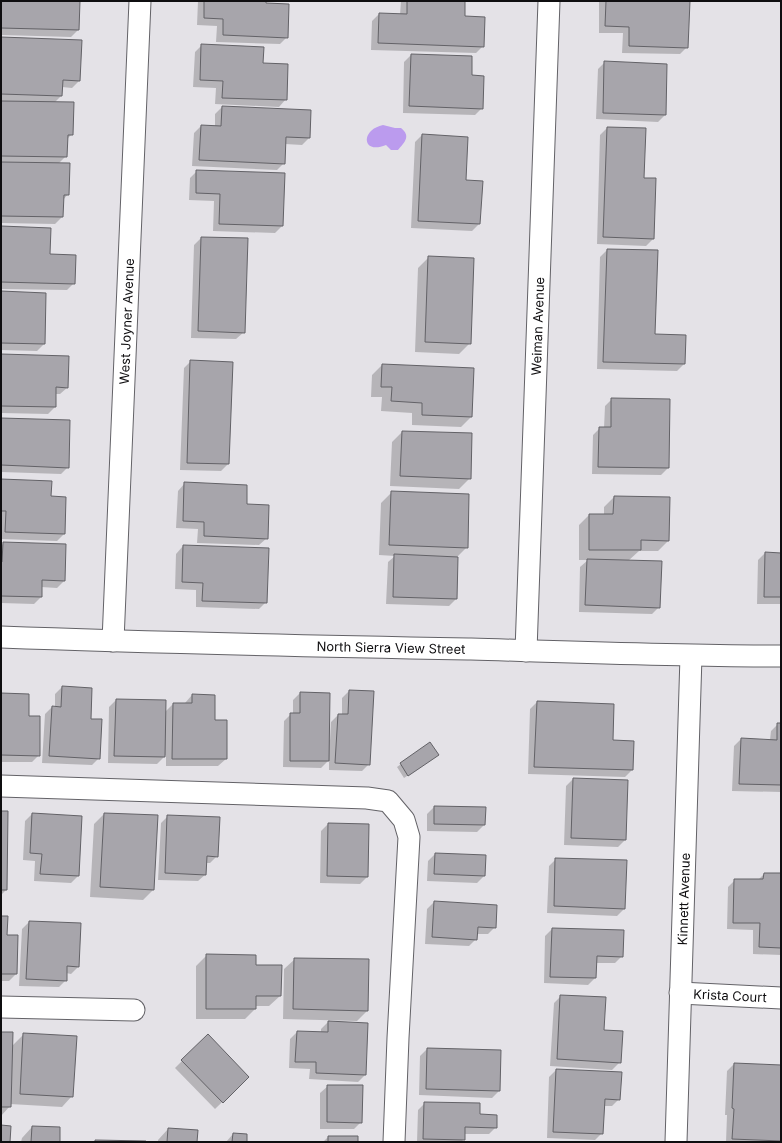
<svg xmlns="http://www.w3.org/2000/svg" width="782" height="1143" font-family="Inter,sans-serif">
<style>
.water{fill:#bb9bee}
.shadow{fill:#0003}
.building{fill:#a7a5ab;stroke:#636267}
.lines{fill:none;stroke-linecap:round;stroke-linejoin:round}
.street-casing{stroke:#636267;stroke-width:23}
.street{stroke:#fff;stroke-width:21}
.labels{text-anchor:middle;stroke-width:3.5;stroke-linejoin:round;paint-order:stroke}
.street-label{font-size:13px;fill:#0f0e10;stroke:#e4e2e7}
</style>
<rect width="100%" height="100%" fill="#e4e2e7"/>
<path class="water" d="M383,125L395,128H401C411,136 405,142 398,150H391L386,145C362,155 360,130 383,125Z"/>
<path class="shadow" d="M1,1H79L78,30L71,37L1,35Z
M198,1H265V4L287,37L280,44L216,42L217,26L197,25Z
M401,1H464V17L483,46L476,53L371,50L372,21L379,14L400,15Z
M599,1H689L687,47L680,54L622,53L623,33H599Z
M1,39L79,81L72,88L62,87L61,96L54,103L72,134L66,140V156L59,163L68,194L63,200L62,217L55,224L1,223Z
M202,45L262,64L286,99L279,107L215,104L216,88L193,87L195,52Z
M411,55L471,76L482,108L475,115L403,113L404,62Z
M605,62L665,115L658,122L596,119L598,69Z
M222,107L309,138L302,145L285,144L284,163L277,170L192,166L194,133L201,126L215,127V114Z
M607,128L643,179L653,239L646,246L597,244L600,135Z
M422,135L465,181L482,182L479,224L472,231L411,228L415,142Z
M197,171L282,226L275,233L213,231L214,201L189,200L190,178Z
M1,227L49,255L74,283L67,290L1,289Z
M201,238L244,332L236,339L191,338L194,245Z
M607,250L654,335L684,364L677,371L597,369L600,257Z
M429,257L470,343L459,354L415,352L418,268Z
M1,292L44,344L37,351L1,350Z
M1,355L68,387L60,394H55V407L48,414L1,413Z
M191,361L232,363L228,464L221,471L180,470L184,368Z
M382,365L473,369L471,417L461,427L412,425V413L381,411L382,397H371L372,375Z
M612,399L668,468L661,475L592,474L593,435L600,428H604L605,406Z
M1,419L68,467L61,474L1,472Z
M402,432L470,478L459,489L390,486L392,442Z
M1,480L50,497L65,498L64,534L57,541L1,539Z
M185,483L246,505L267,538L259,545L197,543L198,529L176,528L178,491Z
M392,492L467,547L457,557L456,599L449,606L386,604L388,562L395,556L379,555L381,503Z
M614,497L668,541L658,551H639L628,561L659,607L652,614L579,612L580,567L588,560H579V525L589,515H604V507Z
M4,543L64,581L57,588L41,587V597L34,604L1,603V546Z
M183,546L266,602L259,609L196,607V590L175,589L176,554Z
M765,553L781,554V604H757L758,560Z
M62,687L90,720L99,758L92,765L42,763L45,714L52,707H55V694Z
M349,691L369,764L362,771L329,770V760L321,768L283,767L284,721L291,714H293V700L300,693L328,740H330L331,722L338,715H342V698Z
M1,694L28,717L39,755L32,762H1Z
M192,695L214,721H226V759L218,766H166V755L157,764L108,763L109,707L116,700L165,712L173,704H185V703Z
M537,702L612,741L632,770L625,777L528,774L530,709Z
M778,724H781V792L732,791L734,746L741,739L770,740L771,731Z
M430,743L434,758L404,778L397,767Z
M573,779L625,840L618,847L564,845L566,786Z
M434,807L484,825L477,832L427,831V814Z
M1,812L6,890L1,895Z
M32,814L78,876L71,883L34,881L35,861L23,860L25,821Z
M104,814L153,890L143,900L90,897L94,824Z
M168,816L217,856L210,863H206V874L198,881L158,880L161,823Z
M328,824L367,877L360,884L320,883L321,831Z
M435,854L484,876L477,883L427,881L428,861Z
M556,859L624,909L617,916L547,913L549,866Z
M764,874H781V955L753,954V930L727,929L728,887L735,880H758Z
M434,902L495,927L488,934H477L476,939L469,946L425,944L427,909Z
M1,917L16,974L9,981H1Z
M29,922L78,967L71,974L66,973V980L59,987L19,986L22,929Z
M552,929L622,956L615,963H595V978L588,985L544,983L545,936Z
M207,955L255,966L280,996L269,1006H255V1009L245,1019H196V966Z
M295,959L367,1011L357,1021L283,1019L284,969Z
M561,996L603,1031L620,1062L612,1070L550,1066L554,1003Z
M330,1020V1022L365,1075L358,1082L309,1079L310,1069L289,1068L290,1039L297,1032L321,1033V1029Z
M1,1033L12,1046L24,1034L72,1096L62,1107L10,1104V1106L1,1116Z
M208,1035L248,1077L215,1109L175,1068Z
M427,1049L499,1091L492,1098L419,1095L420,1056Z
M734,1064L781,1066V1142H726L727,1115H725L727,1071Z
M556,1070L619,1099L612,1106H604L602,1133L595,1140L547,1138L549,1077Z
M328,1086L361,1122L354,1129H320V1093Z
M425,1103L479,1115L496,1127L489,1134H464V1139L461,1142H417L418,1110Z
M32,1127L59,1142H21L22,1138Z
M168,1129L196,1142H158V1140Z
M233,1134L246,1142H226Z
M328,1137L357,1142H323Z"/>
<path class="building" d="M1,1H80L79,30L1,28Z
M204,1H266V3L289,4L288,38L223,35V19L204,18Z
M407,1H465V16L485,17L484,47L378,43L379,13L407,14Z
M606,1H690L688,48L629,46V27L605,26Z
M1,37L82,40L80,81L63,80L62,96L1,94Z
M201,44L264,47L263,63L288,64L287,100L222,98L223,81L200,80Z
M411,54L472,56V75L484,76L483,109L409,106Z
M604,61L667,64L666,115L603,113Z
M1,101L74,102L73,135H68L67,157L1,156Z
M222,106L311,110L310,138L286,137L285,164L199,160L201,125L221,126Z
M607,127L646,128L644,178H656L654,239L603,237Z
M422,134L468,137L466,180L483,181L480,224L418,221Z
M1,162L70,163L69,195H64L63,217L1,216Z
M196,170L285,173L283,226L219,224L220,194L196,193Z
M1,226L51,228L50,254L76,255L75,284L1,282Z
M201,237L248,238L245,333L198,331Z
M607,249L658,250L655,334L686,335L685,364L603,362Z
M428,256L474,258L471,344L425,342Z
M1,291L46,293L45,344L1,343Z
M1,354L69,356L68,388L56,387V407L1,406Z
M190,360L233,362L229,464L187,463Z
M382,364L474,368L472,417L422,415V403L391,401L392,387H381Z
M611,398L670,399L669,468L598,467L599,427H611Z
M1,418L70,420L69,468L1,465Z
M402,431L472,433L471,479L400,476Z
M1,479L52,481L51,496L66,497L65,534L5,532L6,511H1Z
M184,482L247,485V504L269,505L268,539L204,536V522L183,521Z
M391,491L469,494L468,548L389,545Z
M614,496L670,497L669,541L641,540V550H589V514H613Z
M3,542L66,544L65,581L42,580V597L1,596V562H2Z
M183,545L269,548L267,603L202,601L203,583L182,582Z
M765,552L781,553V597H764Z
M394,554L458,557L457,599L393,597Z
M587,559L662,561L660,608L585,605Z
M62,686L92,688L91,719H102L100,759L49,756L52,706L61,707Z
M349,690L374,691L370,765L335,763L338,714H348Z
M300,692L330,693L329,761H290V713H300Z
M1,693L29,694V716H40V756L1,755Z
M192,694L215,695V720H227V759H172L173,703H192Z
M116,699L166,700L165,757L114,756Z
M537,701L614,704L613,740L634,741L633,770L534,767Z
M777,723H781V785L739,784L741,738L777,740Z
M430,742L439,755L408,776L400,763Z
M573,778L628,780L626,840L571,838Z
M434,806L486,807L485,825L434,824Z
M1,811H8L7,890H1Z
M32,813L82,816L79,876L40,874L42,854L30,853Z
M104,813L158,815L154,890L100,887Z
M167,815L220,817L218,857L207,856L206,875L165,873Z
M328,823L369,824L368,877L327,876Z
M435,853L486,855L485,876L434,874Z
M555,858L627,860L625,909L554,906Z
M764,873H781V948L759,947L760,923H733L734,879H763Z
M434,901L497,905L496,928L478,927L477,940L432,937Z
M1,916H8L7,935H18L17,974H1Z
M29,921L81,923L79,967L67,966V981L26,979Z
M552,928L624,930L623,957L597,956L596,978L550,977Z
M206,954L256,955V965H282L281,996H256V1009H206Z
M294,958L369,959L368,1011L293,1009Z
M560,995L606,997L604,1030L623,1031L621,1063L557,1059Z
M328,1021L368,1023L366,1075L316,1073V1062H295L297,1031L328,1032Z
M1,1032H13L11,1107H1Z
M23,1033L77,1036L73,1097L20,1094Z
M208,1034L249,1077L223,1103L181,1060Z
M427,1048L501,1050L500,1091L426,1089Z
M734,1063L781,1065V1141L732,1139L734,1109L732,1108Z
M556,1069L622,1072L620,1100L605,1099L603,1134L553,1132Z
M327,1085H363L362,1123L327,1122Z
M424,1102L480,1103V1114L497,1115V1128L465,1127V1140L423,1139Z
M1,1125L11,1126L10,1142H1Z
M32,1126L60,1127V1142H31Z
M168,1128L198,1130L197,1142H167Z
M233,1133L247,1134V1142H232Z
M328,1136H358V1142H328Z
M95,1140L146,1141V1142H95Z"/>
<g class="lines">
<defs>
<g id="street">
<path id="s1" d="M1,637C158,643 315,646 471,649C575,652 678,656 781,656"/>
<path id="s2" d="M113,641L140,1"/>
<path id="s3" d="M526,651L549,1"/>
<path d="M1,786L367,798L388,801L404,820L409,837L398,1038L394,1142"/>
<path id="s4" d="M680,993L781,998"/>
<path d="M1,1007L134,1010"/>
<path id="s5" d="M676,1142L691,656"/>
</g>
</defs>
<use href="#street" class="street-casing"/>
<use href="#street" class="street"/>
</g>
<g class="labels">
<g class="street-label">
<text dy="5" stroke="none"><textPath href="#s2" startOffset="320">West Joyner Avenue</textPath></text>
<text dy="5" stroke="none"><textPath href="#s3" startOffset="325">Weiman Avenue</textPath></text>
<text dy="5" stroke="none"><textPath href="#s1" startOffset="390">North Sierra View Street</textPath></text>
<text dy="5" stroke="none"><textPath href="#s5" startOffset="243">Kinnett Avenue</textPath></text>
<text dy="5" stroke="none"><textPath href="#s4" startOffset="50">Krista Court</textPath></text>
</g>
</g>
<rect width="782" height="1143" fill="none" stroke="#0f0e10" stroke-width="4"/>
</svg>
